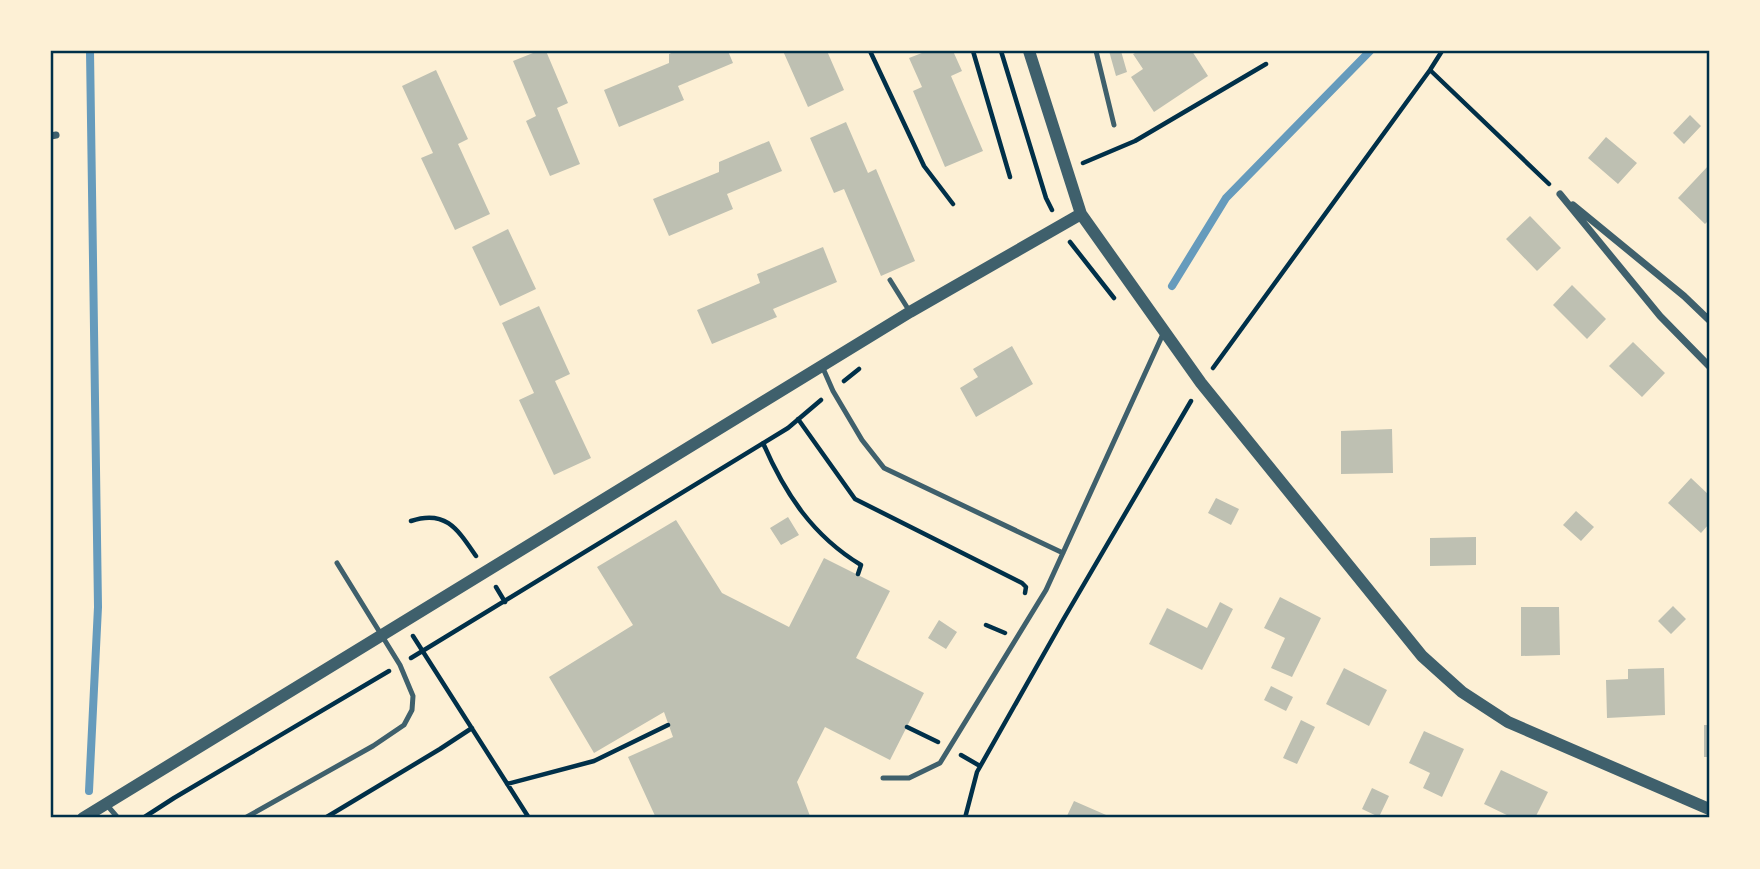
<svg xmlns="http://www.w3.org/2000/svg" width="1760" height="869" font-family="Montserrat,sans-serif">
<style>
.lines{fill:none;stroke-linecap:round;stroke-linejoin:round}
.stream{stroke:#669bbc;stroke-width:8}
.building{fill:#bec0b2}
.path{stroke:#003049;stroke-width:4.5}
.service{stroke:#3f606c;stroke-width:5}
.minor{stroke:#3f606c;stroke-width:7}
.tertiary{stroke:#3f606c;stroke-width:12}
.neatline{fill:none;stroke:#003049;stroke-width:2.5}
</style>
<rect width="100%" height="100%" fill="#fdf0d5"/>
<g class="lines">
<path class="stream" d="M1172,286L1226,198L1370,51
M89,791L98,607L90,51"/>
</g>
<path class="building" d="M538,51H546L568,103L557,108L580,164L550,176L526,121L536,116L513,61Z
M676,51H728L733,63L678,86L684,100L619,127L604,90L669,63V54Z
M783,51H827L844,90L808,107Z
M927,51H953L962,71L951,76L983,151L945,167L913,91L922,87L909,58Z
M1109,51H1121L1127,72L1116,76Z
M1139,51H1192L1208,76L1154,112L1131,77L1143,69L1133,54Z
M436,70L468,139L458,144L490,214L455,230L421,158L433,153L402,86Z
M1690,115L1701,126L1684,144L1673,133Z
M846,122L868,173L876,169L915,261L881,276L844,189L834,193L810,138Z
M1606,137L1637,163L1618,184L1588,158Z
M769,141L782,171L727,194L733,209L669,236L653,199L719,172V162Z
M1709,165V220L1705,224L1678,198Z
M1530,216L1561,248L1537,271L1506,239Z
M508,229L536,289L500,306L472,247Z
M823,247L837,282L773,309L777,317L712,344L697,310L760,283L757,274Z
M1572,285L1606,319L1587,339L1553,305Z
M539,306L570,374L555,381L591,458L554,475L519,400L534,393L502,323Z
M1633,342L1665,373L1642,397L1609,366Z
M1012,346L1033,384L976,417L960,388L978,377L973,369Z
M1392,429L1393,473L1341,474V431Z
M1691,478L1709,495V524L1701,533L1668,503Z
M1216,498L1239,509L1231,525L1208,513Z
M1576,511L1594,527L1581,541L1563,525Z
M788,517L799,535L781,545L770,528Z
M676,520L722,593L789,627L824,558L890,591L856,658L924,693L890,760L825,727L797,782L810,816L804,818H656L628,757L673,737L664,712L594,753L549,677L633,625L597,567Z
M1476,537V565L1430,566V538Z
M1280,597L1321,618L1292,677L1271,668L1285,638L1264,628Z
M1220,602L1233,609L1202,670L1149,644L1167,608L1207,628Z
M1673,606L1686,619L1671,634L1658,621Z
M1521,607H1559L1560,655L1521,656Z
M939,620L957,632L946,649L928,638Z
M1344,668L1387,690L1369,726L1326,704Z
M1664,668L1665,715L1607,718L1606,680L1628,679V669Z
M1271,686L1293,697L1286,711L1264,700Z
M1301,720L1315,727L1297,764L1283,758Z
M1704,725H1709V757H1704Z
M1424,731L1464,749L1442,797L1423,788L1430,773L1409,763Z
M1501,770L1548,792L1535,818H1513L1484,804Z
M1372,788L1389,796L1379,817L1362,809Z
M1074,801L1113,818H1066Z"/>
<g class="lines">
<path class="path" d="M870,51L924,166L953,204
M973,51L1010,177
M1001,51L1046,198L1052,210
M1430,70L1549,184
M1083,163L1135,141L1266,64
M1070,242L1114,298
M1213,368L1430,70L1442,51
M844,381L859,369
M798,419L855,499L1022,583L1026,587L1025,593
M763,443C785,494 813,536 861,565L858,574
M411,521C446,509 458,530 476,556
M496,587L505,602
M986,625L1005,633
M413,636L529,818
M411,658L788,428L821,400
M907,727L938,742
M961,755L980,766
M507,784L594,761L668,725
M143,818L174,798L389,671
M325,818L440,749L472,728
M965,818L977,772L1063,620L1191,401"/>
<path class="service" d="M1096,51L1114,125
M890,280L910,312
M822,366L833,391L862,440L884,468L1063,553
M883,778H909L940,763L1046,590L1163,334
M106,804L118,818
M245,818L373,746L404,725L412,710L413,696L400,665L337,563"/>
<path class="minor" d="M51,136L56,135
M1560,194L1660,316L1709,366
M1573,205L1684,296L1709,320"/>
<path class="tertiary" d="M1029,51L1081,214L1201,383L1422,656L1462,692L1508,722L1709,809
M83,818L910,312L1081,214"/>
</g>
<rect width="1760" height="869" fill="none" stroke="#fdf0d5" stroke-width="105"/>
<rect x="52" y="52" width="1656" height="764" class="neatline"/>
</svg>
